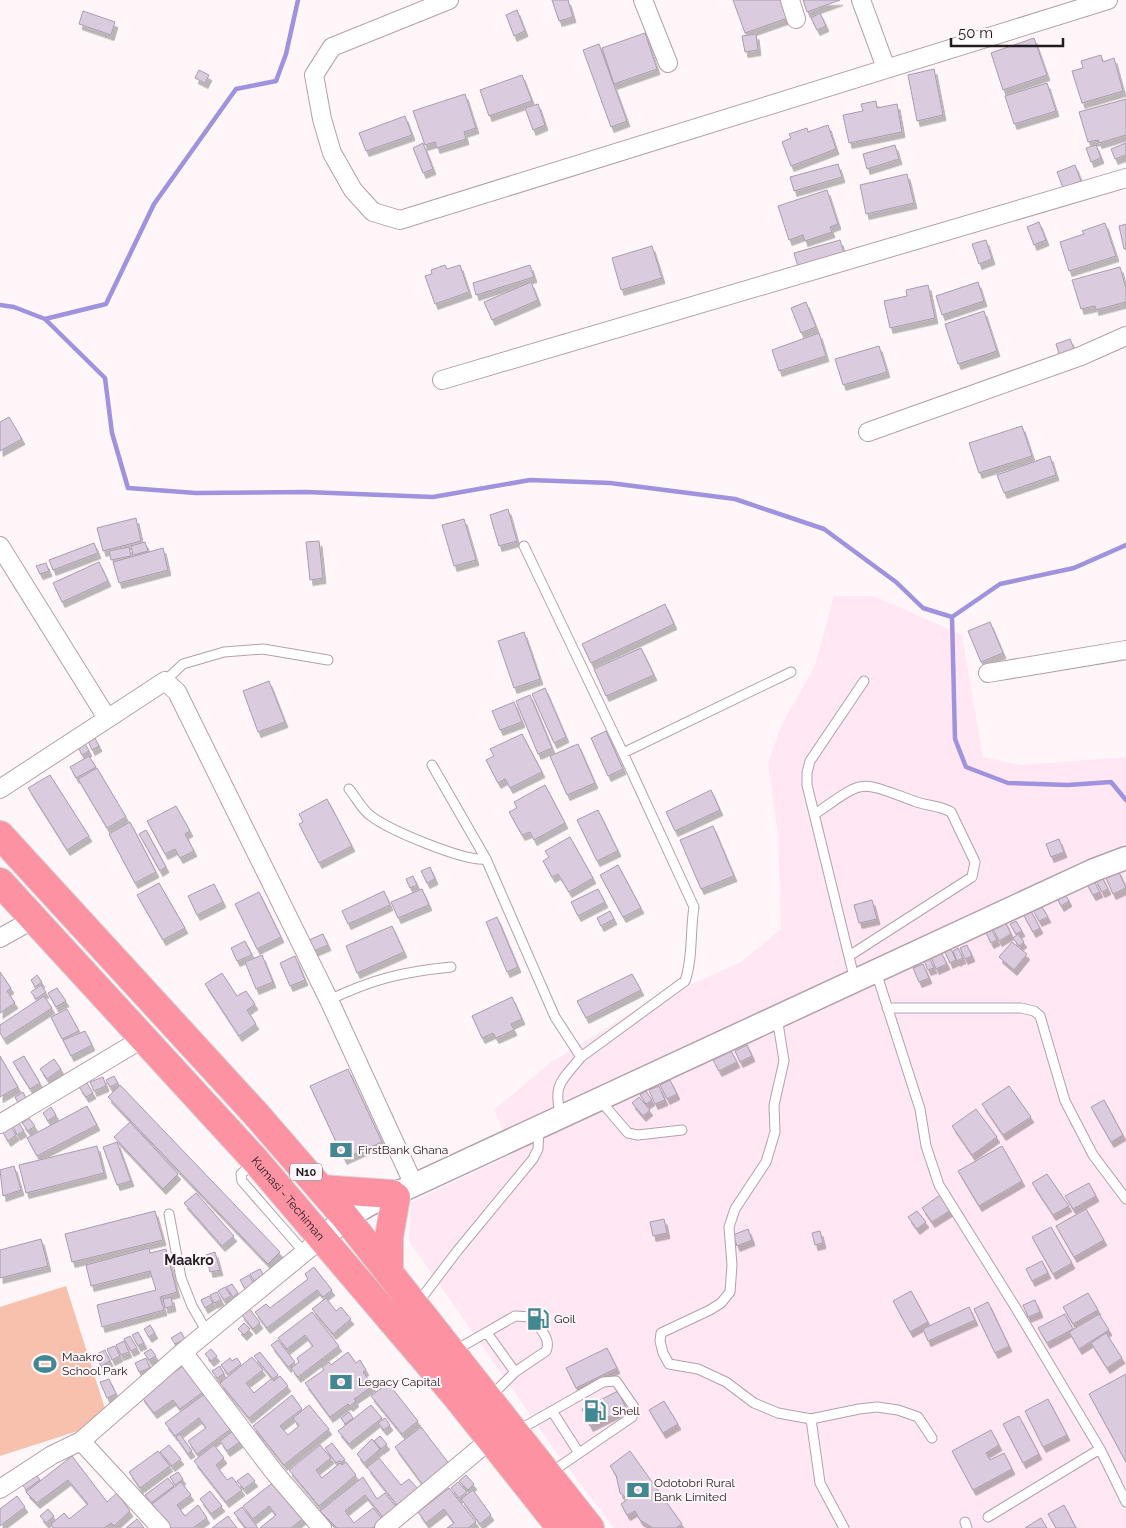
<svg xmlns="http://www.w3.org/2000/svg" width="1126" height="1528" font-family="Raleway,sans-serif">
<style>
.built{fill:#ffe7f3}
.green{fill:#f8c1ad}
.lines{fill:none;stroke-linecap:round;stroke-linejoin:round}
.stream{stroke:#9f92de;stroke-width:4.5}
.building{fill:#daccde;stroke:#a99cad;filter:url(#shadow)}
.service-casing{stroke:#b5a0aa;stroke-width:11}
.minor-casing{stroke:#b5a0aa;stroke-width:20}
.tertiary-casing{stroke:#b5a0aa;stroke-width:25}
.trunk-casing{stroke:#d7d6d7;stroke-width:30}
.service{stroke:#fff;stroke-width:9}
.minor{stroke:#fff;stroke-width:18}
.tertiary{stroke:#fff;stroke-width:22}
.trunk{stroke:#fc92a2;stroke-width:28}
.labels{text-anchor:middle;stroke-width:4;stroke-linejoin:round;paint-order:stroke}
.shield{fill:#fff6fa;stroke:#645d61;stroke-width:1}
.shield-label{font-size:11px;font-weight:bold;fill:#221b1f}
.poi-label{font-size:12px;fill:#221b1f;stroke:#fff6fa;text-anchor:start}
.street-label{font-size:12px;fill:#221b1f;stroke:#fff6fa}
.neighbourhood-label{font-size:14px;font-weight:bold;fill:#221b1f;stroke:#fff6fa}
</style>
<defs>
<filter id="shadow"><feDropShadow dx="3" dy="5.5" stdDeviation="0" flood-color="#0004"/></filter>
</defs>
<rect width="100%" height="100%" fill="#fff6fa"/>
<path class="built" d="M834,596H874L962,635L983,757L1021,765L1126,757V1528H614L554,1449L409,1241L411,1202L513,1154L494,1110L550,1063L639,1008L741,962L781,929L778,836L768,763L782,724L815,666Z"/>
<path class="green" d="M66,1286L109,1421L0,1456V1307Z"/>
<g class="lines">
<path class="stream" d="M0,305L14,307L45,319L105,378L112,433L128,488L196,493L306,492L433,497L530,480L610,483L735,499L824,529L896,582L923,608L952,617L1000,584L1074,568L1126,545
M45,319L106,304L154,204L236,89L276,81L286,54L298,0
M952,617L955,739L966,767L1008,783L1068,785L1111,782L1126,800"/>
</g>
<path class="building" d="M552,0H568L573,17L559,21Z
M733,0H782L788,18L745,33Z
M803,0H840L807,12Z
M517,10L525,31L514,36L506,15Z
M83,11L115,22L111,35L79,24Z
M820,13L826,26L817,30L811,18Z
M645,33L657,69L614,84L602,48Z
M756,34L758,50L745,52L742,36Z
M1034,38L1047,75L1003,90L991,53Z
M599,44L627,121L611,127L583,50Z
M1101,55L1103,62L1114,58L1123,91L1082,103L1072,71L1083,68L1081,61Z
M934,69L943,115L917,121L908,75Z
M199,70L209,75L205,83L195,78Z
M522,75L532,101L489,116L480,90Z
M1047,83L1056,111L1014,124L1005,96Z
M465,94L476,128L464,132L466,139L437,148L435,142L425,145L413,111Z
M1126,99V135L1099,143L1098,140L1088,142L1079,112Z
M876,101L877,108L897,104L902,132L849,143L843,115L863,111L861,104Z
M538,104L545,125L533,130L525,108Z
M405,116L412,135L366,151L359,133Z
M828,125L836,149L791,166L782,142L791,138L789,134L807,128L808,132Z
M423,143L433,169L423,173L413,148Z
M1126,143V155L1115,159L1111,149Z
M895,145L899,159L867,169L863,154Z
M1096,145L1101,158L1091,162L1086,148Z
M838,164L842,177L794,191L790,177Z
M1075,165L1081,181L1063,188L1057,172Z
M907,174L914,203L866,214L860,185Z
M827,190L838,224L830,227L832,232L805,241L803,235L789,240L778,206Z
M1039,222L1046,240L1034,245L1027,227Z
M1105,223L1116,256L1069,271L1060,242L1084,234L1082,231Z
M1126,224V249H1124L1119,226Z
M840,240L845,256L799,270L794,253Z
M986,240L992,259L979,264L972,244Z
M652,246L662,278L621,290L612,258Z
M445,265L447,269L460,265L469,292L435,304L425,276L432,274L431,270Z
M530,265L534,277L476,295L473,283Z
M1120,267L1126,288V302L1096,310L1095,306L1081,309L1072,280Z
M531,282L538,300L492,320L484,302Z
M978,282L984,301L942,315L936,296Z
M928,285L935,318L890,328L884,301L907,296L906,290Z
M806,302L816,327L801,333L791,308Z
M984,311L997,351L958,364L945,324Z
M819,333L826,356L779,371L772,350Z
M1070,339L1075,351L1060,357L1056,344Z
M879,346L887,372L843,385L835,359Z
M9,417L22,439L0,451V422Z
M1022,426L1032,456L979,473L969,443Z
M1050,456L1056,475L1004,493L997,475Z
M508,509L517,541L499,546L490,515Z
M136,518L141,541L103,551L97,528Z
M464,519L476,560L454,566L442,525Z
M319,541L323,578L310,580L306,542Z
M145,542L148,551L133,555L131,546Z
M94,543L98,553L53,570L49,560Z
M129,547L131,556L111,560L109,551Z
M163,548L168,570L119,583L113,562Z
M99,562L108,581L62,602L53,583Z
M46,563L49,571L40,574L36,566Z
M665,604L674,624L591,663L582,644Z
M990,622L1003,653L981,662L968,631Z
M524,632L540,679L514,688L498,641Z
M641,648L654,675L606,696L594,669Z
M269,681L285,722L258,732L243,691Z
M545,688L566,737L554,743L532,694Z
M530,695L552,748L538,754L516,701Z
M514,702L522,722L500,730L492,711Z
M606,731L623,769L608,776L591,738Z
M522,734L542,772L510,788L505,779L498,783L486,760L494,756L490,749Z
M95,738L99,746L92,750L88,741Z
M85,743L89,751L82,755L78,747Z
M578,744L595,783L567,795L550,756Z
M89,756L96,767L76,778L70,767Z
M97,768L126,817L107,828L78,779Z
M50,775L89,836L67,850L28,788Z
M545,785L565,823L534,840L530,832L522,835L509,812L517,808L514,802Z
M711,790L720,810L675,831L666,812Z
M327,799L352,846L319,863L299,824L303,822L299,814Z
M176,806L190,831L185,834L194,851L180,858L175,849L165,854L147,821Z
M598,810L618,851L597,861L577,820Z
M130,822L156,872L135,883L109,834Z
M713,826L734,876L701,889L680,840Z
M146,830L166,867L160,871L139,834Z
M570,837L593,878L569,892L558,874L552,877L543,861L549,857L545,851Z
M1059,839L1064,852L1051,857L1046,844Z
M618,865L641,908L623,917L600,875Z
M430,867L435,879L427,883L421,871Z
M1118,870L1126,888L1113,894L1105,876Z
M1101,875L1108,889L1102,892L1095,879Z
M413,876L417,885L410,888L406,879Z
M1093,879L1100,892L1093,895L1086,883Z
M159,883L185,928L163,940L137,895Z
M214,884L223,902L197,915L188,896Z
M422,889L429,905L398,918L391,902Z
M598,889L605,902L578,916L571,902Z
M384,891L390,905L348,924L342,911Z
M259,892L281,937L257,949L235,904Z
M1065,894L1069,901L1061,906L1057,898Z
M872,900L877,919L859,923L854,905Z
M1041,905L1048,917L1039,921L1033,910Z
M610,911L614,919L601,926L597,918Z
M1031,911L1040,928L1033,932L1023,914Z
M497,917L518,967L507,972L486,922Z
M1005,921L1011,934L999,941L992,927Z
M1016,921L1022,931L1016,934L1010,924Z
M392,926L404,952L357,973L346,946Z
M992,930L997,940L991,943L986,933Z
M323,934L328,945L314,951L309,940Z
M1018,934L1024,942L1019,946L1013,938Z
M245,941L252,955L237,961L231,948Z
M1012,942L1027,954L1014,970L999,957Z
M967,945L972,956L965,959L960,948Z
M958,948L963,958L957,961L953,951Z
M951,949L956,960L950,963L945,952Z
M941,952L947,964L936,969L931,957Z
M262,955L273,982L256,989L245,962Z
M295,956L305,980L290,986L280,963Z
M930,959L934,968L928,970L924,961Z
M923,964L929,978L919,982L913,968Z
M0,972L11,988L7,991L15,1003L0,1013Z
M222,973L237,996L246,991L255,1004L247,1010L256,1024L239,1036L205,984Z
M632,974L641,990L586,1018L577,1001Z
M37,975L42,982L35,987L31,980Z
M41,985L46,992L36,999L31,992Z
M57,988L66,1001L56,1007L48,993Z
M44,996L52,1008L4,1039L0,1033V1025Z
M512,997L522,1019L511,1024L514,1030L496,1038L493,1033L482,1038L472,1016Z
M67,1009L79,1031L62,1039L51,1017Z
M85,1031L92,1045L71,1056L63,1040Z
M747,1045L752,1056L740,1062L735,1051Z
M731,1051L737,1062L719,1071L713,1060Z
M0,1056L18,1087L0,1097Z
M24,1056L40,1083L30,1089L13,1062Z
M54,1059L61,1069L47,1079L40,1069Z
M348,1069L382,1142L344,1159L310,1086Z
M114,1076L118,1083L110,1087L106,1080Z
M103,1077L106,1086L94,1091L90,1082Z
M670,1080L677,1094L667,1099L660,1085Z
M87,1083L93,1093L86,1097L79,1087Z
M120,1085L280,1252L268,1264L108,1097Z
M659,1086L665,1100L655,1104L649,1090Z
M1009,1086L1031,1117L1003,1135L982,1104Z
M646,1091L652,1100L646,1104L640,1095Z
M23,1092L26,1098L18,1103L15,1097Z
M639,1097L650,1110L643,1116L632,1103Z
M1104,1100L1123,1135L1111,1142L1091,1107Z
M87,1106L97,1125L37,1156L27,1138Z
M51,1107L56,1115L48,1121L43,1113Z
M976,1109L997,1137L972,1155L952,1126Z
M29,1118L35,1126L28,1131L22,1123Z
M130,1122L178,1174L163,1189L114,1137Z
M19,1123L24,1131L17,1135L13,1127Z
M11,1127L16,1135L8,1141L3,1133Z
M117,1142L131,1181L117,1185L103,1147Z
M97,1146L104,1173L26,1193L19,1165Z
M1002,1146L1022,1181L979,1206L958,1171Z
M14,1166L21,1190L3,1196L0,1170Z
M1047,1174L1069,1206L1053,1215L1032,1183Z
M1089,1183L1096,1196L1073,1209L1065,1196Z
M196,1193L234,1236L222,1246L184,1203Z
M940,1195L951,1210L932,1222L922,1208Z
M1086,1209L1104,1240L1074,1257L1056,1226Z
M155,1211L163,1240L72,1262L65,1234Z
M917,1211L926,1222L917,1229L908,1217Z
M664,1219L667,1233L653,1236L650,1222Z
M1051,1227L1072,1263L1053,1274L1032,1237Z
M748,1229L752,1240L737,1246L733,1235Z
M820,1231L823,1243L815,1245L812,1233Z
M41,1239L48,1266L0,1278V1250Z
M149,1248L150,1253L166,1249L177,1292L160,1297L164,1310L102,1327L97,1305L156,1290L150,1271L91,1286L86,1265Z
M215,1252L220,1270L210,1272L206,1255Z
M1042,1261L1048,1273L1032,1281L1026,1269Z
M314,1267L332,1290L323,1297L317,1290L267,1328L255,1312L266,1304L270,1308L308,1279L305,1274Z
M260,1269L264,1276L254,1281L250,1274Z
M249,1275L254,1284L245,1289L240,1280Z
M232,1284L238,1293L233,1297L226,1287Z
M225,1287L231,1296L224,1300L218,1291Z
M911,1291L928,1322L910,1332L893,1301Z
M217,1292L221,1300L214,1303L210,1295Z
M1088,1293L1098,1310L1073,1324L1063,1307Z
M209,1296L213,1303L205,1308L201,1300Z
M171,1297L173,1306L165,1308L163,1299Z
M326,1298L336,1311L341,1307L351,1319L333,1334L312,1309Z
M1035,1300L1040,1312L1028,1317L1023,1305Z
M988,1302L1009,1346L995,1353L974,1309Z
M969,1307L975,1320L928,1341L923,1329Z
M249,1308L260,1323L253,1329L241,1314Z
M312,1312L339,1346L298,1377L291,1368L299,1362L297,1358L313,1346L305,1335L287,1349L278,1338Z
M1065,1314L1073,1329L1047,1343L1038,1328Z
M1099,1314L1109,1330L1079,1349L1069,1332Z
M244,1323L250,1329L244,1335L238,1329Z
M150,1325L155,1333L149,1337L144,1329Z
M138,1332L144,1343L138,1346L132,1335Z
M181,1332L185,1339L175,1344L171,1338Z
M1106,1333L1122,1358L1107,1368L1091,1343Z
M130,1336L137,1348L131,1351L124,1339Z
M278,1340L295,1362L288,1367L271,1345Z
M124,1341L129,1352L121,1355L116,1345Z
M115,1346L120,1356L112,1360L107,1349Z
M607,1348L617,1368L576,1388L566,1368Z
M151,1349L156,1356L149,1360L144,1353Z
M211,1349L217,1356L211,1361L205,1354Z
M105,1350L110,1361L101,1366L95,1355Z
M260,1352L278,1375L273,1379L254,1356Z
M348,1352L356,1363L360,1360L366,1370L363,1372L373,1386L354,1399L356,1401L350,1406L348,1404L330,1417L305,1383L324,1370L322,1367L329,1362L331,1365Z
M252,1357L263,1370L246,1383L254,1393L271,1379L274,1381L280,1376L288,1386L249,1418L220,1383Z
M146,1358L150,1368L139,1372L135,1363Z
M230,1358L232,1361L237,1358L241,1364L228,1374L221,1365Z
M187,1363L207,1389L180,1409L173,1400L154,1413L141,1396Z
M220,1366L224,1374L217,1378L212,1371Z
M1126,1374V1462L1089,1394Z
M109,1379L116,1394L107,1398L100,1382Z
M388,1383L418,1421L402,1434L371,1396Z
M618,1391L626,1408L590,1426L582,1409Z
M206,1393L232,1428L197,1454L188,1441L206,1428L199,1418L175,1436L165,1423Z
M292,1395L302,1409L280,1426L288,1435L299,1426L293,1418L309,1405L329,1429L284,1465L253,1426Z
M1048,1399L1067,1435L1043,1447L1025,1411Z
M664,1401L678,1424L663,1433L649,1410Z
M371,1405L382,1418L349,1444L338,1431Z
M349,1412L353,1418L345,1424L341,1418Z
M1019,1416L1039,1454L1023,1463L1003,1424Z
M385,1418L390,1425L384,1430L378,1423Z
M421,1427L450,1465L423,1485L395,1447Z
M991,1430L999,1445L986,1453L990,1460L1004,1453L1012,1469L973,1490L952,1451Z
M233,1431L240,1442L227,1451L220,1441Z
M180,1434L192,1451L188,1454L176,1437Z
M380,1436L387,1444L381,1449L374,1441Z
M372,1439L380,1449L364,1463L357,1454Z
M332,1443L345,1460L341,1462L339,1461L336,1463L325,1448Z
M169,1445L181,1459L172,1466L160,1452Z
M214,1445L224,1458L216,1465L227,1480L232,1477L242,1490L226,1502L194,1461Z
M320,1445L331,1458L316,1470L322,1478L340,1463L342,1465L346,1462L356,1475L319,1506L289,1470Z
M158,1451L170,1466L140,1488L129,1472Z
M630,1451L682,1524L676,1528H653L640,1520L635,1511L627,1515L621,1504L628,1499L620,1493L616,1475L610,1466Z
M72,1456L107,1502L117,1493L130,1511L114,1526L111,1523L104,1528H53L51,1524L64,1513L69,1519L88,1504L68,1480L37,1503L26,1492Z
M379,1458L401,1485L409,1479L418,1489L397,1505L367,1467Z
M178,1472L183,1479L175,1485L170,1477Z
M248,1473L255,1481L244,1489L237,1481Z
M36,1474L40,1480L26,1490L22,1484Z
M466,1475L474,1484L468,1490L459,1481Z
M363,1477L377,1499L385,1493L396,1507L383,1517L365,1495L345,1511L354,1523L373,1508L383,1520L372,1528H337L320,1511Z
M168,1478L174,1486L151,1503L145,1495Z
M275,1481L304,1518L291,1528H260L276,1515L269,1506L253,1519L243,1506Z
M181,1482L191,1495L177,1505L185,1516L198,1505L207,1518L193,1528H170L152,1504Z
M458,1482L467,1492L459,1498L451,1488Z
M449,1488L476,1522L468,1528H447L454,1523L444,1509L426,1523L418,1512Z
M473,1490L491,1515L480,1524L461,1499Z
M210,1491L222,1506L211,1514L200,1499Z
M17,1496L25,1507L0,1526V1509Z
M1064,1505L1076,1528H1056L1048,1514Z
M242,1507L258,1528H246L234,1513Z
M48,1509L54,1516L46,1523L40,1516Z
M228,1516L237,1528H212Z
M1041,1518L1047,1528H1025Z
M137,1519L144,1528H126Z"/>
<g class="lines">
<defs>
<path id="service" d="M524,546L623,753L694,907C690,931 693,959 685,981L581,1057
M165,681L183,664L224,652L263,649L328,660
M623,753L791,672
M432,765L486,859L555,1017L581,1057C562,1081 552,1084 561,1116
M349,789C356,797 362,810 371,816C389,830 465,862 486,859
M815,814C866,779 856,780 914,801C926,806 939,805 951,812L975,862L972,877L849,956
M876,972L920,1109L926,1146L939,1185L1014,1305L1100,1449L1126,1502
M855,981L807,785V773L810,761L864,681
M329,1000C373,979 402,972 451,967
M887,1008H1021L1034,1011L1040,1016L1065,1101L1093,1155L1126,1199
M777,1017L784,1061L774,1105L775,1132L766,1162L735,1209L729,1227L732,1265L730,1292L721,1303L710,1310L661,1333L660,1341L663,1353L669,1364L698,1369L726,1382L754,1403L778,1413L811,1419L820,1483L844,1528
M599,1099L628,1133L638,1135L682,1130
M254,1163L241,1174L242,1181L304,1252
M169,1214L181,1278L192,1306L207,1332
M417,1304L458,1250L533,1159L538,1149L539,1129
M487,1333L515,1372
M454,1351L515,1316L531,1317C538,1327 552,1338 546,1351L515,1372L490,1397
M552,1411L579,1453
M811,1419L859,1409L877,1407L898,1410L918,1417L932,1438
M517,1431L603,1382L616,1381L634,1407L632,1417L550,1473
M988,1517L1100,1449
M965,1522L967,1528"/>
<path id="minor" d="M449,0L332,47L314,75L322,119L332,153L353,190L373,212L400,220L1108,0
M643,0L668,63
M790,0L796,19
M861,0L886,68
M442,380L1126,178
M868,432L1081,356L1126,336
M0,546L107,718
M988,673L1126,650
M0,789L165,681L177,692L329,1000L414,1185
M0,938L34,919
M0,1124L142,1039
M183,1352L274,1472L322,1528
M81,1441L183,1352L322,1238
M0,1489L52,1455L81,1441L161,1528
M384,1528L491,1439"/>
<path id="tertiary" d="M322,1238C349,1216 367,1202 401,1191L1094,870L1126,858"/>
<g id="trunk">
<path d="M0,835L255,1113L346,1218L590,1528"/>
<path id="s1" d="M0,882L256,1161L456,1396L561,1528"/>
<path d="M321,1189L392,1194"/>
<path d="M389,1272V1237L396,1197"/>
</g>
</defs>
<use href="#service" class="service-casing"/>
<use href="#minor" class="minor-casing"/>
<use href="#tertiary" class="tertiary-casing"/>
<use href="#trunk" class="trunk-casing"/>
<use href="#service" class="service"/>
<use href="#minor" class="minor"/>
<use href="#tertiary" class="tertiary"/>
<use href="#trunk" class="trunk"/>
</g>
<defs>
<symbol id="bank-bare" viewBox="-9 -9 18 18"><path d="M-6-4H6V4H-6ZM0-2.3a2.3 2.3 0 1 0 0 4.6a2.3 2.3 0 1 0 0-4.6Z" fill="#428893" stroke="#fff6fa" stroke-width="2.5" paint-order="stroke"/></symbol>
<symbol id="fuel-bare" viewBox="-9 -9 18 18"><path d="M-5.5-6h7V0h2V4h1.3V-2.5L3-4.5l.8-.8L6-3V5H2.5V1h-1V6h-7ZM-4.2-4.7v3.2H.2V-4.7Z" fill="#428893" stroke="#fff6fa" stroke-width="2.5" paint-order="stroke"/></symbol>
<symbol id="stadium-bare" viewBox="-9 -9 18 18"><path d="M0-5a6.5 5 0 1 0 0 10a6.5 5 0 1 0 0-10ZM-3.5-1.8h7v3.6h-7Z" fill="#428893" stroke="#fff6fa" stroke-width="2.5" paint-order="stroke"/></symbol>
</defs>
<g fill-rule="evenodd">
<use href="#bank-bare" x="325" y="1134" width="32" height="32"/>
<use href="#fuel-bare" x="522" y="1303" width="32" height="32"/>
<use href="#stadium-bare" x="29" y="1348" width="32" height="32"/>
<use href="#bank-bare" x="325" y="1366" width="32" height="32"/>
<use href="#fuel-bare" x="579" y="1395" width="32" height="32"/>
<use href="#bank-bare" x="622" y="1474" width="32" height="32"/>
</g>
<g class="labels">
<rect class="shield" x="290" y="1163.5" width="32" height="17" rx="4"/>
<g class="shield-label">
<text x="306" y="1176">N10</text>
</g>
<g class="poi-label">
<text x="358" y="1154">FirstBank Ghana</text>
<text x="554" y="1323">Goil</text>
<text x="62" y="1361">Maakro<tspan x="62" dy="14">School Park</tspan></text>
<text x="358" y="1386">Legacy Capital</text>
<text x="612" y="1415">Shell</text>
<text x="654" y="1487">Odotobri Rural<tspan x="654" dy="14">Bank Limited</tspan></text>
</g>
<g class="street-label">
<text dy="4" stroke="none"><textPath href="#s1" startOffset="428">Kumasi - Techiman</textPath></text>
</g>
<g class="neighbourhood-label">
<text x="189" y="1265">Maakro</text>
</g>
</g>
<path d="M951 38v8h112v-8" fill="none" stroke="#221b1f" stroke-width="2.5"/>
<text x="958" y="38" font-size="15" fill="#221b1f" stroke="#fff6fa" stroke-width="4" paint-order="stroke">50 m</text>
</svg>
